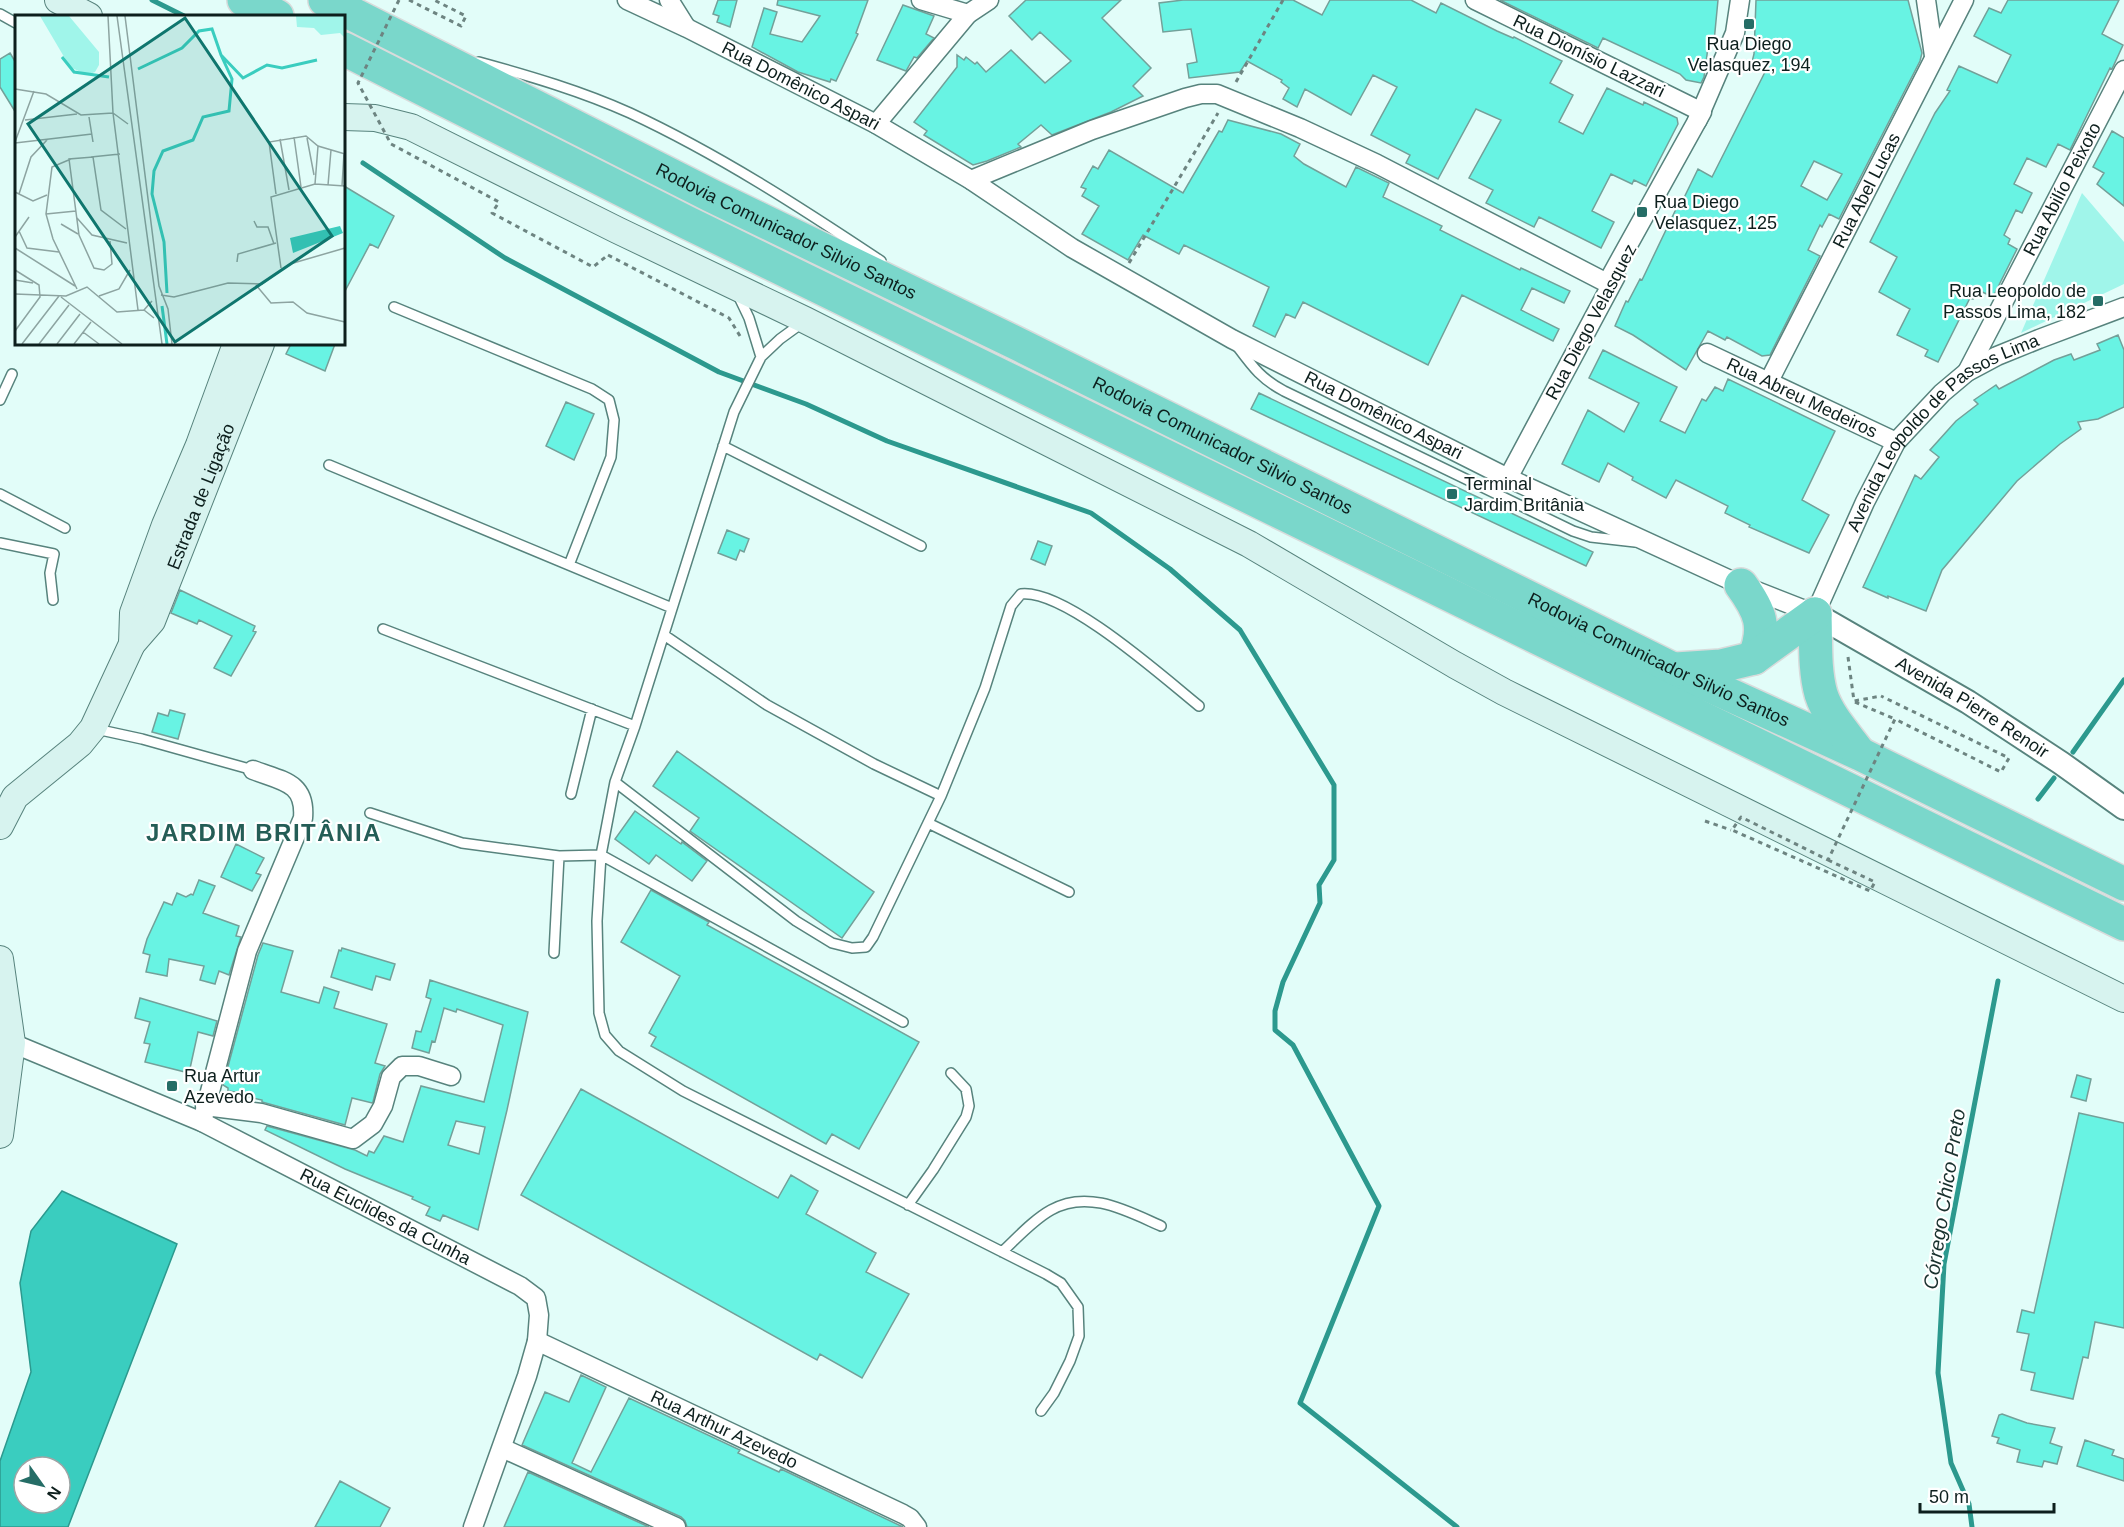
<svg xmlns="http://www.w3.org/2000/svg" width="2124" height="1527" font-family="Arial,sans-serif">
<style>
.green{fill:#a0f5ea}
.water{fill:#3acdbf;stroke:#2c998e;stroke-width:1.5;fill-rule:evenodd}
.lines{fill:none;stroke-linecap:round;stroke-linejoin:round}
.stream{stroke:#2c998e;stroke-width:5}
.building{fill:#68f3e3;stroke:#73a099;stroke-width:1.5;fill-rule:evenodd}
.service-casing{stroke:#57837d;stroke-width:12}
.minor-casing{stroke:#57837d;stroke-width:21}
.tertiary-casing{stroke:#57837d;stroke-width:26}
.secondary-casing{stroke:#57837d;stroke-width:28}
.motorway-casing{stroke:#d8dbdb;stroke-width:36}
.path{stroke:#6d8481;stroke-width:3;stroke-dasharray:4.5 4.5;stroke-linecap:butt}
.service{stroke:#fff;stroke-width:9}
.minor{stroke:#fff;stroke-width:18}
.tertiary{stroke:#fff;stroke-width:22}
.secondary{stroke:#d7f3ef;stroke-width:26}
.motorway{stroke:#7ad7cb;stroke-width:33}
.path-bridge{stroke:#6d8481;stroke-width:3;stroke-dasharray:4.5 4.5;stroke-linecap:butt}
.poi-dot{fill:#256d66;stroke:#fff;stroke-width:2}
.labels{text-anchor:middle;stroke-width:4.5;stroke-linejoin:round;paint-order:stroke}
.poi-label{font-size:18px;fill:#0d1f1d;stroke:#fff;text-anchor:start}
.street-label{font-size:18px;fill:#0d1f1d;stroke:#fff}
.water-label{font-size:20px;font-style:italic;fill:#19312e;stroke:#fff}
.district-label{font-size:24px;font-weight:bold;letter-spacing:1.5px;fill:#245d56;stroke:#fff}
.inset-river{fill:none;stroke:#3acdbf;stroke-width:3}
.inset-road{fill:none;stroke:#8da4a1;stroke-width:1.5}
.view{fill:#0f766e;fill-opacity:0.15;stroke:#0f766e;stroke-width:3}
.inset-edge{fill:none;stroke:#0d1f1d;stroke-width:3}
</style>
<rect width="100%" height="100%" fill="#e2fdf9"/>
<path class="green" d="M2082,193L2124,242V284L2021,333Z"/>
<path class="water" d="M62,1191L177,1244L68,1527H0V1461L31,1372L20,1283L31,1231ZM24,1467H60V1503H24Z"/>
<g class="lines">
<path class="stream" d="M152,0L184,16
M363,163L505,258L719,372L806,404L887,441L1091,513L1170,569L1240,630L1334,785V860L1319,885L1320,903L1283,982L1275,1011V1030L1293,1045L1379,1206L1300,1403L1457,1527
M2073,752L2124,680
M2038,799L2054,778
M1972,1527L1969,1504L1951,1463L1938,1373L1944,1264L1998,981"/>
</g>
<path class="building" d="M718,0H737L730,27L717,22L719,16L713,14Z
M778,0H868L856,33L858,34L836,81L831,79L830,82L798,72L752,47L764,8L777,12L770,34L802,42L820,16L777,5Z
M1026,0H1121L1102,18L1151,68L1133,86L1143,96L1111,112L1052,135L1041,125L1018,144L1021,147L987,161L973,165L924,135L927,131L914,122L957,67V55L964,60L966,57L975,64L977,62L986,72L1011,50L1045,83L1071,61L1040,32L1032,40L1009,16Z
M1183,0H1293L1322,15L1330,0H1411L1436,13L1441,3L1497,31L1513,38L1514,37L1562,61L1550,83L1573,95L1559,122L1583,134L1607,88L1643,105L1644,102L1677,118L1678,124L1646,186L1634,180L1632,184L1611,174L1592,211L1614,222L1601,248L1539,217L1534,227L1486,203L1493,190L1469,178L1501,120L1476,109L1438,179L1406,163L1410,155L1371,135L1397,87L1373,75L1351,115L1305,89L1297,107L1283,99L1289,88L1281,82L1282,80L1247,61L1240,72L1189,78L1187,64L1197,62L1191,29L1163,32L1159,3Z
M1500,0H1718L1714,42L1709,40L1704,77L1701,83L1686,80L1680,74L1603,38L1598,48Z
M1756,0H1908L1922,53L1920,61L1839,219L1829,214L1822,227L1820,225L1808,250L1820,256L1770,355L1762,356L1727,337L1725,340L1708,331L1686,370L1633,335L1615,326L1626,301L1628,302L1640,279L1642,280L1677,207L1679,208L1698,169L1712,177L1766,70L1751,66L1754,54ZM1814,161L1842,174L1827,200L1801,186Z
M2008,0H2119L2102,34L2123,45L2112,69L2110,68L2070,150L2058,144L2046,167L2027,158L2014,184L2032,193L2022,213L2016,210L2004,235L2010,239L2008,244L2017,249L1993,297L1978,290L1973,299L1970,298L1938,362L1925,356L1928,350L1897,335L1910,309L1879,292L1897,257L1870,242L1935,113L1950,91L1947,90L1959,66L1997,83L2011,55L1974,36L1989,8L2001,13Z
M903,5L934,16L926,34L934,38L917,58L914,57L906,71L877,60Z
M10,53L16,63V113L0,87V59Z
M1228,120L1281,134L1300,144L1294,156L1304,164L1346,187L1356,167L1389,183L1383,197L1442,226L1440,230L1520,270L1521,268L1570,291L1564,303L1532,288L1521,310L1559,329L1553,341L1462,295L1428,365L1303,302L1295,318L1286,314L1275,337L1253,326L1269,287L1184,245L1179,254L1143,235L1128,260L1082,234L1099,206L1082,196L1086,189L1081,187L1093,166L1098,169L1109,150L1183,193L1219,131L1222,132Z
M2112,131L2124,138V206L2097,184L2104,173L2093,167Z
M344,186L394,216L378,248L370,244L344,293Z
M2118,335L2124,350V407L2098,419L2078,422L2081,429L2060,444L2017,481L1942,570L1926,611L1888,596V598L1863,587L1915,475L1921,479L1939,457L1930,450L1956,421L1978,404L1974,400L1996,385L1999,389L2054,360L2071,354L2074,360L2100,350L2097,344Z
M291,344H335L325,371L286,354Z
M1603,350L1677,387L1660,421L1685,433L1702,399L1706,401L1715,387L1723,391L1728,379L1835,431L1802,500L1829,515L1809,553L1749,527L1750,525L1725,513L1728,506L1676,480L1666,498L1632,480L1633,477L1608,463L1599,482L1562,464L1588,410L1624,432L1639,403L1589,378Z
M1259,393L1593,552L1586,566L1251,409Z
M566,402L594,414L574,460L546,446Z
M727,530L749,539L744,552L740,550L736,560L718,553Z
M1038,541L1052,546L1045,565L1031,559Z
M180,590L255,626L253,631L256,632L231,676L214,668L232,636L199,620L197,624L171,613Z
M170,710L185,714L178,739L152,732L158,713L168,716Z
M677,751L874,892L842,938L690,831L699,818L653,786Z
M635,811L681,844L682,842L707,861L692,881L656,855L649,864L615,839Z
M236,844L264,858L256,873L261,875L252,891L221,877Z
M199,880L215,886L203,913L239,926L236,936L241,937L229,975L219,971L215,984L200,980L204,966L169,959L167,976L146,972L150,955L143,953L147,939L164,902L172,905L177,893L186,897L191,894L193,895Z
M651,890L709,922L707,925L919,1042L859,1149L832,1134L826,1144L651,1046L656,1037L649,1033L680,976L621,942Z
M263,943L293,951L281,992L319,1003L324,987L339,992L334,1008L387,1024L375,1063L385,1066L380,1074L373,1102L372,1103L352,1098L345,1125L262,1102V1100L235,1094L236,1092L228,1091V1088L223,1085L258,955Z
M342,948L395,964L390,980L376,976L372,990L331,977L339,950L341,951Z
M430,980L528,1012L507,1110L478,1230L443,1215L440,1221L426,1215L430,1207L412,1199L413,1197L345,1169L265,1130L267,1126L355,1150L367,1156L369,1151L374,1153L384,1136L403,1142L421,1086L484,1102L503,1025L457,1009L456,1012L444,1008L435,1042L432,1041L429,1053L412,1048L416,1031L421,1032L431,999L426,997ZM456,1121L485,1127L479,1154L448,1145Z
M140,998L217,1021L213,1036L198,1032L189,1073L145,1062L150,1044L144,1043L150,1022L135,1018Z
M2077,1075L2091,1079L2086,1101L2071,1097Z
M581,1089L778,1198L791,1175L818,1191L806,1214L876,1253L866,1272L909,1294L862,1378L820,1354L817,1360L521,1195Z
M2079,1113L2124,1123V1328L2095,1322L2088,1358L2083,1357L2073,1399L2031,1390L2035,1373L2021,1370L2029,1334L2017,1332L2022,1310L2034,1313Z
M581,1375L606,1387L572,1463L591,1472L629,1398L740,1450L738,1453L779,1472L781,1469L903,1527H687L685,1521L681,1517L522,1445L545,1392L569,1402Z
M2002,1414L2027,1423L2055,1428L2050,1443L2062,1447L2057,1464L2044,1461L2042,1467L2017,1462L2020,1450L1997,1443L1999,1438L1992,1436L1999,1415Z
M2085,1440L2114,1450L2112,1455L2124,1459V1481L2077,1466Z
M528,1472L649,1527H504Z
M340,1481L390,1508L380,1527H315Z"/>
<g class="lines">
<defs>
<path id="service" d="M0,14L16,23
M479,62C530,76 581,91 630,113C718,154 800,207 881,261
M738,295L749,318L761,357
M394,307L592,389L609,400L614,420L611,457L569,565
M802,323L780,339L761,357L734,412L635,726L615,782L601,855L597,921L599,1013L605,1035L619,1051L683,1091L1046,1274L1061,1283L1078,1307L1079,1336L1070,1361L1054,1393L1041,1411
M1237,346C1252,366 1261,379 1284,391L1573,531L1591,537L1635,542
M0,400L12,374
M723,446L921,546
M329,465L672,608
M0,494L65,528
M0,543L54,554L50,573L53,600
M383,629L635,726
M664,635L767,705L874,764L941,796L985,688L1011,606L1021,594C1065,589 1163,677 1199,706
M96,729L142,739L253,770
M615,782L796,921L832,943L852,948L866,947L873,937L941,796
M571,794L592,709
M370,813L462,843L559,856L601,855L903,1022
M928,823L1069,892
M554,953L559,856
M908,1205L933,1170L966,1117L969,1106L966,1089L951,1073
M1002,1252C1017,1238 1033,1220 1051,1210C1088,1189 1127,1211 1161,1226"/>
<g id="minor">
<path id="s1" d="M627,0L687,28L876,124L971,180L1072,248L1232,339L1508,478L1741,585L1815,614L1865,502L1896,442L1942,393L1967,372L1997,356L2039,339L2124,307"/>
<path d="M669,0L686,27"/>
<path d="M921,0L968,14"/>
<path d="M1926,0L1934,56"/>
<path d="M1697,121L1735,33L1740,0"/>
<path d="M876,124L968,14L989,0"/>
<path d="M971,180L1092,130L1185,98L1201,94H1217L1300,128L1377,164L1607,283L1702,112L1475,0"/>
<path id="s2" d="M1707,353L1896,442"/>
<path id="s3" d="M1967,372L2124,70"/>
<path id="s4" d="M1769,381L1964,0"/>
<path d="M1508,478L1616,276"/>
<path id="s5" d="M12,1043L202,1122L520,1286L536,1298L539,1315L537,1341L527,1376L473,1527"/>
<path d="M205,1106L261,1113L353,1139L373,1124L383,1106L391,1077L402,1066H419L451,1076"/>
<path d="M202,1122L247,951L303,818C306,782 282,781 253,770"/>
<path id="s6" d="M537,1341L903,1514L910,1518L917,1527"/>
<path d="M502,1448L676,1527"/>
</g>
<g id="tertiary">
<path id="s7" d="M1815,614L1968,702L2061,763L2124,808"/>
</g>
<g id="secondary">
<path d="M58,0L89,16"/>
<path d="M344,117L375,118L411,127L617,230L805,320L1249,544L1455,665L1504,692L2124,999"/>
<path d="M132,644L133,613L165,525L199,445L236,344"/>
<path id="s8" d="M0,826L15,797L80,744L93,728L132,644L152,621L261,344"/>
<path d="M0,959L12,1043L0,1135"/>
</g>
<g id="motorway">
<path d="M244,0L277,16"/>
<path id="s9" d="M325,0L712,196L1022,346L1673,669L1860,754L2124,884"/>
<path d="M344,49L688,223L2124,924"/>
<path d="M1741,585C1760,611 1767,627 1754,658"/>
<path d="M1815,614C1816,640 1814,669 1821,694C1828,716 1846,735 1859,753"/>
<path d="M1676,669L1721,666L1754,658L1815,614"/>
</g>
</defs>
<use href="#service" class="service-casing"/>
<use href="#minor" class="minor-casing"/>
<use href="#tertiary" class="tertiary-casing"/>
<use href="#secondary" class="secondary-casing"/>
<use href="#motorway" class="motorway-casing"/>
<path class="path" d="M409,0L461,26L466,16L434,0
M1236,82L1283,0
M608,255L729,318L740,336
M1129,263L1218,113
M1848,657L1854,701L1881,696
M1855,702L1895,719
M1705,821L1731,830"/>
<use href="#service" class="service"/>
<use href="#minor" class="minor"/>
<use href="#tertiary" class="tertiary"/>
<use href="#secondary" class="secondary"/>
<use href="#motorway" class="motorway"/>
<path class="path-bridge" d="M399,0L358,83L391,144L499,202L492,213L593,267L608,255
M1828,860L1875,882L1870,891L1732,830L1741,817L1828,860L1895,719L2001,772L2009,758L1881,696"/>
</g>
<g class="poi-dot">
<rect x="1743" y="18" width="12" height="12" rx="3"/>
<rect x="1636" y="206" width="12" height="12" rx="3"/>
<rect x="2092" y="295" width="12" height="12" rx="3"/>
<rect x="1446" y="488" width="12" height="12" rx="3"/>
<rect x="166" y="1080" width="12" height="12" rx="3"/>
</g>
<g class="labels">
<g class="poi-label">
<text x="1749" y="50" text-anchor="middle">Rua Diego<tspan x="1749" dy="21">Velasquez, 194</tspan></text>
<text x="1654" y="208">Rua Diego<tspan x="1654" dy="21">Velasquez, 125</tspan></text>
<text x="2086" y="297" text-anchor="end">Rua Leopoldo de<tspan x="2086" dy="21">Passos Lima, 182</tspan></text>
<text x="1464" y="490">Terminal<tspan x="1464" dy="21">Jardim Britânia</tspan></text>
<text x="184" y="1082">Rua Artur<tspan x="184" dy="21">Azevedo</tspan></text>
</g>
<g class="street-label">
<text transform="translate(1589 56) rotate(26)" y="6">Rua Dionísio Lazzari</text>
<text dy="6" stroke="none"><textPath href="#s1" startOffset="194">Rua Domênico Aspari</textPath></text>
<text dy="6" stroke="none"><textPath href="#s3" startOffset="206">Rua Abilío Peixoto</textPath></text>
<text dy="6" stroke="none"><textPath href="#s4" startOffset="214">Rua Abel Lucas</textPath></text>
<text dy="6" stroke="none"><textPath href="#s9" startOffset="516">Rodovia Comunicador Silvio Santos</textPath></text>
<text transform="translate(1591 322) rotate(-62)" y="6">Rua Diego Velasquez</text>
<text dy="6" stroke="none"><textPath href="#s2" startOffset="105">Rua Abreu Medeiros</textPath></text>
<text dy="6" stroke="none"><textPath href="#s1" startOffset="864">Rua Domênico Aspari</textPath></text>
<text dy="6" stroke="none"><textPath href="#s1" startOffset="1569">Avenida Leopoldo de Passos Lima</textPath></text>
<text dy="6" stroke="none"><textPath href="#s9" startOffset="1002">Rodovia Comunicador Silvio Santos</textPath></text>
<text dy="6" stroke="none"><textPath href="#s8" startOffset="394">Estrada de Ligação</textPath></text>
<text dy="6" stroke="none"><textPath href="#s9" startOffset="1488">Rodovia Comunicador Silvio Santos</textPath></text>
<text dy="6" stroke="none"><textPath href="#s7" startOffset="183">Avenida Pierre Renoir</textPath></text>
<text dy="6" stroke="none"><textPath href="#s5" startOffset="412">Rua Euclides da Cunha</textPath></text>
<text dy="6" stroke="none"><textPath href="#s6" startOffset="207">Rua Arthur Azevedo</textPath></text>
</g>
<g class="water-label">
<text transform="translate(1944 1199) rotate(-81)" y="7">Córrego Chico Preto</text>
</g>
<g class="district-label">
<text x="264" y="841">JARDIM BRITÂNIA</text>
</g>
</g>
<g transform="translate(15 15)">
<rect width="330" height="330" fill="#e2fdf9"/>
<path d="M25,1H54L84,37V50L80,57L72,60L55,52ZM281,1H330V23L325,18L306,20L299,13L282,12Z" fill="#a0f5ea"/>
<path d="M325,211L328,218L278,238L275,223Z" fill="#3acdbf"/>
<path class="inset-river" d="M47,42L59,57L94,62M123,54L167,33L184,16L197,14L206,40L228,63L252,50L267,53L302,45M152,278L149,227L137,179L139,156L148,136L178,125L188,102L214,96L217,64L206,40M147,291L152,329"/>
<path class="inset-road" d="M93,1L98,98L123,295M102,1L147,329M110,1L144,271L153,294L157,329M0,74L31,79L66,100L98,98M98,98L113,109M74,102L78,127M10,105L62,99M279,122L286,172M292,123L299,160M265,124L274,175M0,127L19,76M0,128L77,119M76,142L105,139M56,144L37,152L31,199L38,224L62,274M300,169L303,131M313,170L316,135M327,171L329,138M0,177L18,186L32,180M4,179L16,142L32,125M261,179L254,127L291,121L303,131L330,139M31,199L61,196M62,203L77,220L112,228M239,206L242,212H253L259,229M46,209L63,219M4,216L12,233L44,237M0,222L14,202M95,226L97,249L89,255L79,253L64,220L54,144L78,142L86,195L111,214M0,233L60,271M222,247L223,239L261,228M266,253L256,182L300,169L330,171M0,255L24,270L25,282L0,316M0,265L18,268M241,270L256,288L278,287L292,298L330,307M0,279L51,281L72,272L102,297L129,295M146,280L159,282L213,268L247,269L275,249L330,233M84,281L104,274L115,255M46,282L107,329M137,286L129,295L139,303M68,317L84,329M7,329L44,281M24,329L54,290M42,329L65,299M59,329L76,307"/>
<path class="view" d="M170,3L317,221L160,327L13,109Z"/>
<rect width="330" height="330" class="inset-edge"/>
</g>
<g transform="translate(42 1485) rotate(124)"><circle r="28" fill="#ffffff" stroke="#9ea5a5" stroke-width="1.5"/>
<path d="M0-4.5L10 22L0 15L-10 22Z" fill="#256d66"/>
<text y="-9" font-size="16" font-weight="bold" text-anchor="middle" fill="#0d1f1d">N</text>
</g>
<path d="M1920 1503v9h134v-9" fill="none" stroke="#0d1f1d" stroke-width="3"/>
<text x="1929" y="1503" font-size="18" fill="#0d1f1d" stroke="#ffffff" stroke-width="4.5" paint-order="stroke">50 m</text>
</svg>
